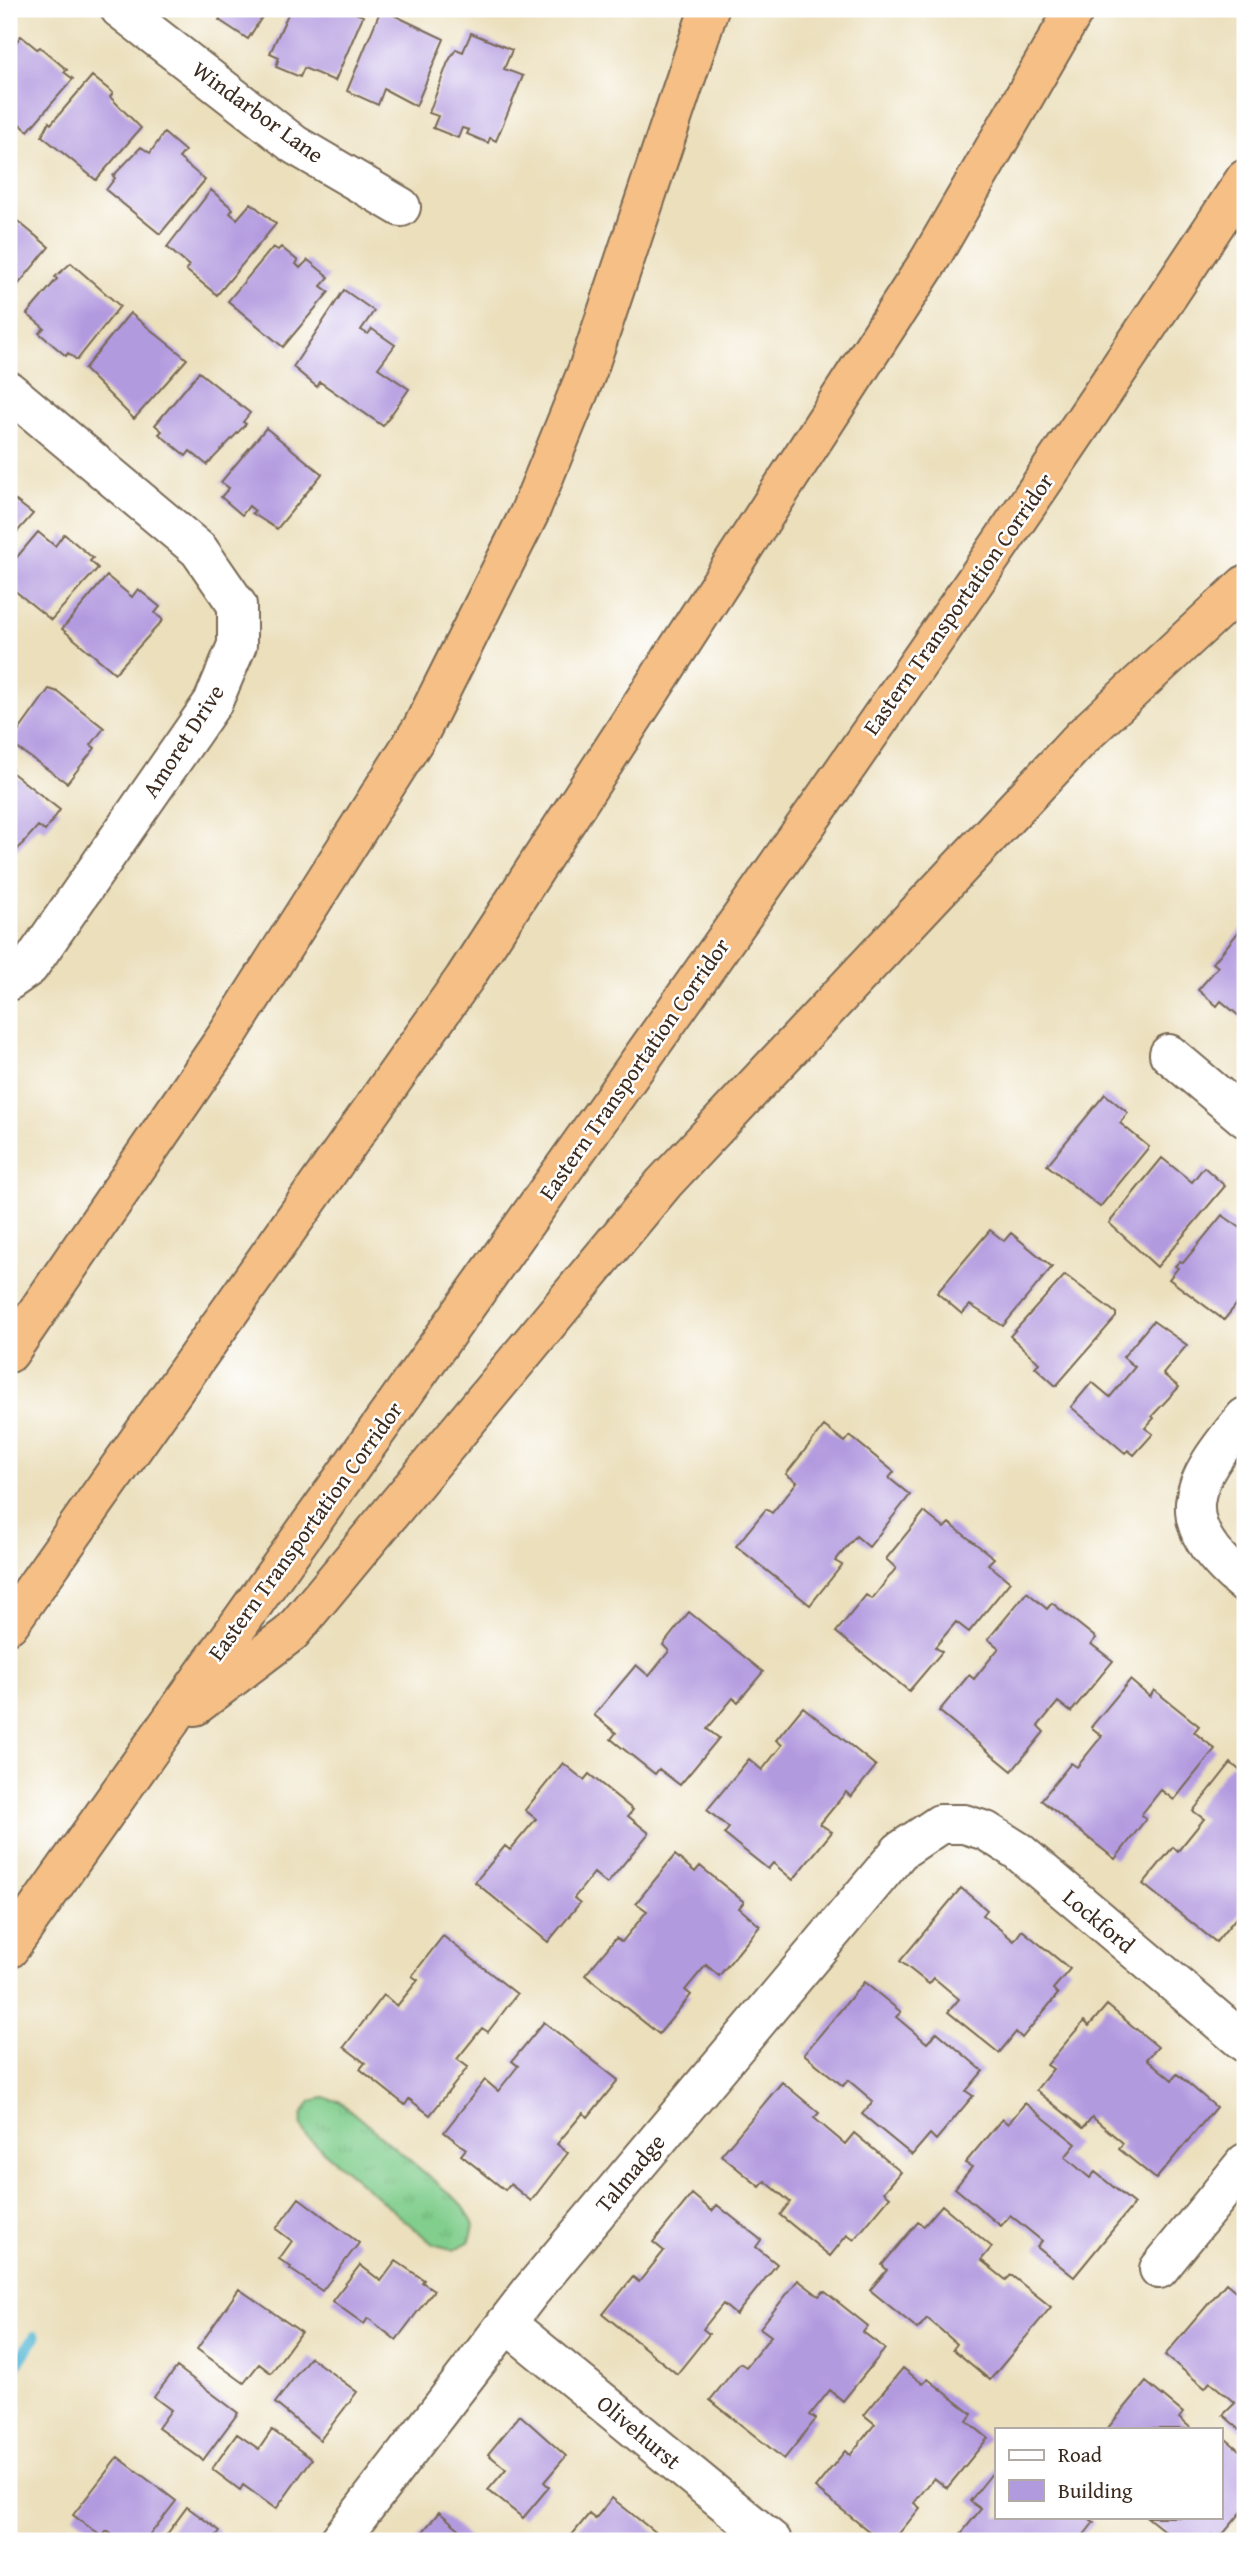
<svg xmlns="http://www.w3.org/2000/svg" width="1254" height="2550" font-family="'Gentium Book Plus',serif">
<style>
.grass{fill:url(#grass-tufts);stroke:#5e7c56;stroke-width:2}
.lines{fill:none;stroke-linecap:round;stroke-linejoin:round}
.stream{stroke:#58b9d6;stroke-width:12}
.building{fill:#b29adf}
.minor-casing{stroke:#796955;stroke-width:42}
.highway-casing{stroke:#796955;stroke-width:42}
.minor{stroke:#fff;stroke-width:38}
.highway{stroke:#f5bf86;stroke-width:38}
.labels{text-anchor:middle;stroke-width:5;stroke-linejoin:round;paint-order:stroke}
.street-label{font-size:23px;fill:#3b2a1e;stroke:#fff}
</style>
<defs>
<pattern id="grass-tufts" width="24" height="20" patternUnits="userSpaceOnUse" patternTransform="scale(1.75)"><rect width="24" height="20" fill="#81ce8d"/><path d="M3 7l-1-3M5 7V3M7 7l1-3M15 17l-1-3M17 17v-4M19 17l1-3" fill="none" stroke="#70b179"/></pattern>
</defs>
<rect width="100%" height="100%" fill="#fff"/>
<filter id="ink" filterUnits="userSpaceOnUse"><feTurbulence type="fractalNoise" baseFrequency=".0143" numOctaves="2"/><feDisplacementMap in="SourceGraphic" scale="14" xChannelSelector="R" yChannelSelector="G"/><feConvolveMatrix kernelMatrix="1 2 1 2 8 2 1 2 1" color-interpolation-filters="sRGB"/></filter>
<filter id="wash" filterUnits="userSpaceOnUse"><feTurbulence type="fractalNoise" baseFrequency=".00686" numOctaves="4" result="noise"/><feDisplacementMap in="SourceGraphic" scale="28" xChannelSelector="R" yChannelSelector="G"/><feGaussianBlur stdDeviation="1.57" result="paint"/><feColorMatrix in="noise" values="0 0 0 0 0 0 0 0 0 0 0 0 0 0 0 0 0 1.4 0 .05"/><feComposite in="paint" operator="in"/></filter>
<g filter="url(#wash)">
<rect width="100%" height="100%" fill="#ebdfbc"/>
<path class="grass" d="M324,2098L339,2101L463,2205L474,2225L470,2241L454,2250L433,2244L308,2138C298,2124 300,2114 311,2101Z"/>
<g class="lines">
<path class="stream" d="M9,2375L35,2337"/>
</g>
<g id="blocks">
<path class="building" d="M226,9H267L248,39L219,20Z
M287,9H345L363,16L335,81L304,68L300,77L276,67L279,57L270,53L289,12Z
M381,9L444,39L416,106L384,89L378,105L347,91Z
M471,33L512,50L504,69L523,76L496,141L490,138L488,143L467,134L469,130L462,128L458,138L433,128L438,116L429,113L448,62L456,49L463,52Z
M21,36L37,49L40,47L67,70L64,72L73,79L28,131L9,115V51Z
M92,76L113,93L110,97L141,128L96,180L42,136L49,122L51,124Z
M164,133L185,151L179,158L205,180L160,234L106,190L115,178L113,176L141,147L150,153Z
M211,190L233,209L230,213L237,219L251,203L276,224L217,295L186,270L189,266L167,247Z
M9,214L49,247L9,296Z
M273,247L278,250L281,247L298,261L296,264L300,268L308,260L329,277L321,286L329,292L283,347L228,301Z
M71,263L120,306L77,360L68,353L66,356L39,333L44,328L27,314L57,279L55,277Z
M344,290L374,311L361,330L368,334L372,329L395,345L378,368L409,389L383,426L320,382L317,387L293,367Z
M130,313L187,359L134,419L84,369Z
M199,372L250,413L243,422L246,424L207,465L190,451L186,456L159,434L162,431L155,425Z
M266,428L322,474L277,529L252,513L255,511L249,506L242,515L221,497L229,488L221,482Z
M11,497L33,514L9,541V499Z
M38,532L55,546L64,534L93,558L90,561L98,568L51,620L9,586V563H12Z
M107,576L132,597L138,589L160,607L155,613L163,620L115,673L62,629Z
M49,689L58,692L104,728L91,745L95,748L67,783L10,743Z
M9,766L12,769L10,771L60,810L45,831L38,826L9,859Z
M1245,924V1021L1221,1001L1217,1006L1198,990L1218,967L1213,963Z
M1105,1094L1128,1113L1120,1123L1149,1147L1100,1207L1047,1165Z
M1162,1158L1192,1182L1204,1167L1225,1186L1157,1267L1109,1223Z
M1222,1215L1245,1231V1294L1224,1320L1169,1279L1178,1268L1175,1266L1180,1261L1183,1263Z
M990,1230L1004,1241L1011,1233L1052,1267L1003,1326L970,1305L962,1314L937,1293Z
M1065,1275L1116,1313V1317L1056,1386L1035,1367L1039,1363L1010,1336Z
M1153,1321L1187,1345L1163,1374L1179,1387L1152,1416L1154,1418L1145,1428L1153,1434L1134,1455L1128,1450L1125,1453L1071,1407L1092,1382L1110,1397L1135,1367L1123,1357Z
M824,1426L845,1442L850,1436L894,1472L889,1478L910,1495L869,1547L856,1536L835,1561L842,1565L810,1605L736,1546L766,1509L772,1513L797,1482L786,1474Z
M924,1512L944,1528L949,1523L994,1558L988,1564L1010,1582L969,1632L956,1622L935,1647L942,1652L909,1691L836,1632L866,1595L872,1599L896,1568L886,1559Z
M1027,1592L1047,1609L1052,1603L1096,1638L1091,1644L1113,1661L1071,1712L1058,1702L1038,1726L1044,1732L1012,1771L939,1711L969,1675L974,1679L999,1648L988,1639Z
M689,1612L763,1672L738,1702L733,1698L707,1729L719,1738L680,1785L659,1769L655,1774L611,1739L616,1733L594,1715L636,1665L649,1676L669,1651L663,1645Z
M1130,1680L1150,1697L1154,1690L1199,1726L1194,1732L1215,1749L1174,1800L1161,1790L1141,1815L1146,1819L1115,1859L1041,1800L1071,1763L1077,1767L1102,1736L1091,1727Z
M803,1707L876,1766L851,1797L846,1792L820,1824L832,1832L793,1880L773,1863L768,1869L724,1834L729,1828L707,1810L749,1759L762,1770L782,1745L776,1740Z
M563,1763L584,1780L589,1774L633,1810L628,1816L649,1833L607,1884L594,1873L574,1898L580,1903L548,1942L475,1882L505,1846L510,1850L536,1819L525,1810Z
M1231,1763L1245,1775V1895L1242,1899L1245,1907L1216,1942L1143,1884L1173,1847L1178,1851L1204,1819L1193,1811Z
M675,1855L695,1872L700,1866L744,1902L739,1908L760,1926L719,1976L706,1965L685,1990L691,1995L659,2034L585,1975L616,1938L622,1942L647,1911L636,1903Z
M961,1888L987,1910L983,1915L1014,1941L1022,1930L1070,1969L1053,1989L1058,1994L1022,2038L1016,2032L999,2053L948,2012L959,1999L934,1978L929,1984L900,1961Z
M443,1936L517,1994L488,2032L482,2028L457,2059L468,2067L430,2115L409,2099L405,2105L360,2069L365,2063L344,2047L384,1995L397,2006L418,1980L412,1976Z
M864,1982L901,2012L896,2017L927,2043L937,2032L983,2071L966,2091L973,2096L936,2140L930,2134L912,2155L862,2114L873,2101L848,2080L843,2086L804,2054Z
M1107,2005L1158,2047L1147,2059L1172,2080L1177,2074L1216,2107L1156,2179L1119,2149L1123,2143L1092,2117L1083,2128L1036,2090L1053,2069L1047,2065L1084,2021L1089,2026Z
M544,2022L618,2080L588,2117L583,2113L557,2144L568,2153L531,2201L510,2184L505,2190L461,2155L466,2149L444,2132L485,2080L498,2091L518,2066L512,2061Z
M782,2082L819,2113L814,2118L845,2144L854,2133L901,2172L884,2192L890,2197L854,2240L847,2235L830,2256L780,2215L790,2202L765,2181L760,2187L721,2155Z
M1025,2103L1076,2144L1065,2157L1090,2178L1095,2172L1134,2204L1074,2277L1037,2247L1042,2241L1010,2215L1001,2226L955,2188L972,2167L965,2163L1002,2119L1008,2124Z
M692,2194L712,2211L717,2205L761,2240L756,2247L777,2264L736,2315L723,2304L703,2329L709,2334L677,2374L603,2314L633,2277L639,2282L664,2251L653,2242Z
M299,2198L359,2243L322,2291L290,2269L291,2267L279,2259L292,2241L276,2229Z
M942,2205L992,2247L981,2260L1006,2280L1011,2275L1051,2307L990,2380L953,2349L957,2344L927,2318L918,2329L870,2290L887,2270L882,2265L918,2222L924,2226Z
M396,2261L424,2280L422,2282L434,2290L396,2340L368,2318L364,2324L332,2301L360,2265L381,2281Z
M798,2280L819,2296L824,2291L868,2326L863,2332L885,2349L843,2401L830,2390L810,2415L816,2419L784,2459L710,2400L740,2363L746,2367L771,2336L760,2328Z
M1226,2283L1245,2299V2434L1223,2415L1235,2403L1210,2382L1205,2388L1165,2355Z
M239,2289L301,2332L271,2373L259,2364L244,2383L197,2349Z
M310,2357L357,2392L320,2440L275,2403Z
M177,2367L238,2413L203,2460L158,2428L171,2410L154,2397Z
M903,2368L923,2384L928,2379L972,2414L967,2421L988,2438L947,2488L934,2478L914,2503L920,2508L893,2541H881L815,2488L845,2451L850,2455L875,2424L864,2415Z
M1146,2382L1183,2413L1179,2418L1192,2429H1107Z
M520,2415L566,2456L544,2482L549,2487L523,2518L488,2490L506,2469L488,2454Z
M272,2430L312,2459L276,2509L243,2485L240,2490L212,2469L237,2434L259,2449Z
M1221,2435L1245,2455V2508L1218,2540L1212,2535L1207,2541H1177L1147,2517H1221Z
M118,2457L176,2501L145,2541H120L107,2531L102,2537L73,2515Z
M997,2467V2517H1087L1094,2522L1079,2541H946L950,2536L956,2540L981,2509L970,2501Z
M612,2498L662,2538L659,2541H567L589,2514L595,2519Z
M187,2507L220,2531L213,2540L215,2541H162Z
M439,2512L458,2528L471,2541L416,2540Z"/>
</g>
</g>
<g filter="url(#ink)">
<use href="#blocks" fill-opacity="0" stroke="#796955" stroke-width="2"/>
<g class="lines">
<defs>
<path id="minor" d="M120,9L295,145L401,207
M9,391L199,550L237,605V645L213,702L29,967L9,981
M1169,1054L1245,1118
M1245,1417C1188,1485 1169,1520 1245,1584
M1159,2269L1245,2163
M506,2323L772,2541
M339,2541L531,2291L900,1851L940,1824H964L986,1831L1018,1851L1245,2043"/>
<path id="highway" d="M9,1353L228,1034L422,728L529,514L588,369L709,9
M9,1624L464,979L929,261L1075,9
M195,1706L291,1633L664,1183L1083,736L1245,585
M9,1949C423,1361 850,781 1245,179"/>
</defs>
<use href="#minor" class="minor-casing"/>
<use href="#highway" class="highway-casing"/>
<use href="#minor" class="minor"/>
<use href="#highway" class="highway"/>
</g>
</g>
<g class="labels">
<g class="street-label">
<text transform="translate(258 112) rotate(36)" y="8">Windarbor Lane</text>
<text transform="translate(958 604) rotate(-55)" y="8">Eastern Transportation Corridor</text>
<text transform="translate(183 741) rotate(-57)" y="8">Amoret Drive</text>
<text transform="translate(634 1069) rotate(-55)" y="8">Eastern Transportation Corridor</text>
<text transform="translate(305 1531) rotate(-54)" y="8">Eastern Transportation Corridor</text>
<text transform="translate(1099 1921) rotate(40)" y="8">Lockford</text>
<text transform="translate(630 2173) rotate(-50)" y="8">Talmadge</text>
<text transform="translate(639 2432) rotate(40)" y="8">Olivehurst</text>
</g>
</g>
<rect width="1254" height="2550" fill="none" stroke="#fff" stroke-width="35"/>
<rect x="995" y="2428" width="228" height="91" fill="#ffffff" stroke="#b1aaa5" stroke-width="2"/>
<rect x="1009" y="2450" width="35" height="10" fill="#ffffff" stroke="#b1aaa5" stroke-width="2"/>
<text x="1058" y="2462" font-size="21" fill="#3b2a1e">Road</text>
<rect x="1009" y="2480" width="35" height="21" fill="#b29adf" stroke="#b1aaa5" stroke-width="2"/>
<text x="1058" y="2498" font-size="21" fill="#3b2a1e">Building</text>
</svg>
